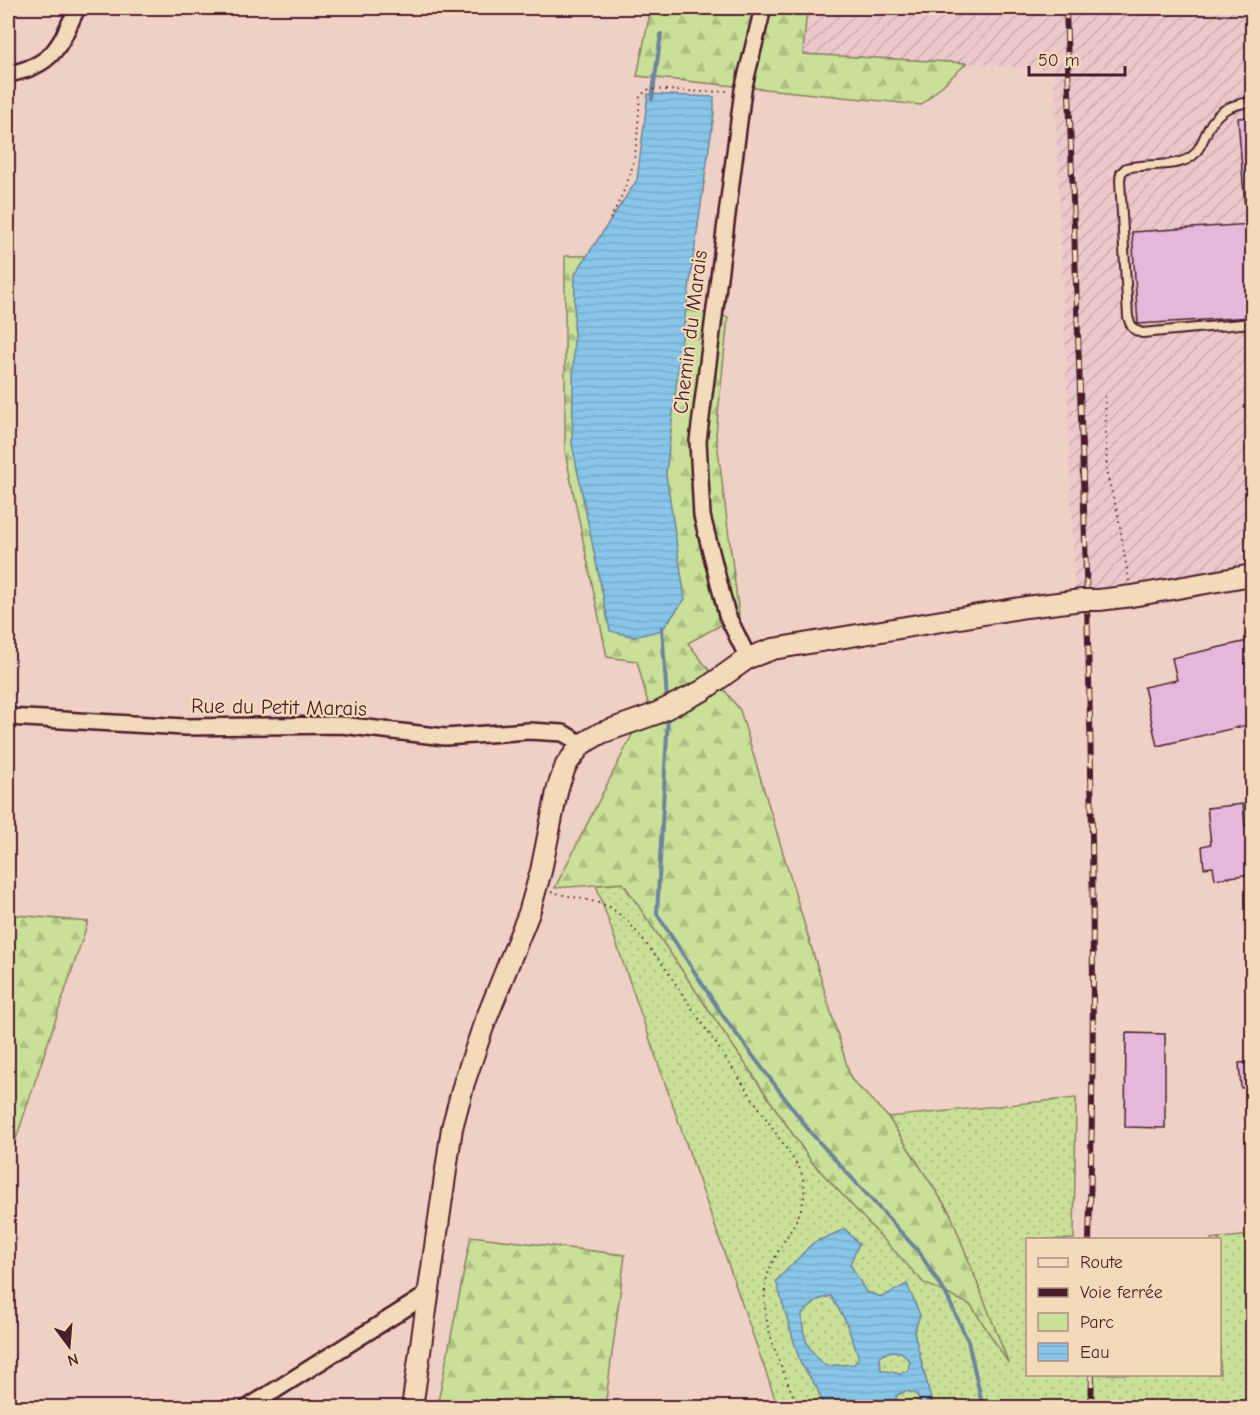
<svg xmlns="http://www.w3.org/2000/svg" width="1260" height="1415" font-family="'Comic Neue',sans-serif">
<style>
.industrial{fill:url(#industrial-furrows)}
.green{fill:url(#green-dots);stroke:#898061;stroke-width:1.5}
.forest{fill:url(#forest-firs);stroke:#898061;stroke-width:1.5}
.water{fill:url(#water-rules);stroke:#6f839c;stroke-width:1.5;fill-rule:evenodd}
.lines{fill:none;stroke-linecap:round;stroke-linejoin:round}
.stream{stroke:#6f839c;stroke-width:4}
.building{fill:#e5b8db;stroke:#4a1f2b;stroke-width:1.5}
.service-casing{stroke:#4a1f2b;stroke-width:12}
.minor-casing{stroke:#4a1f2b;stroke-width:20}
.tertiary-casing{stroke:#4a1f2b;stroke-width:24}
.path{stroke:#4a1f2b;stroke-width:2;stroke-dasharray:1.5 4.5;stroke-linecap:butt}
.service{stroke:#f2daba;stroke-width:8}
.minor{stroke:#f2daba;stroke-width:15}
.tertiary{stroke:#f2daba;stroke-width:20}
.rail-casing{stroke:#4a1f2b;stroke-width:6}
.rail{stroke:#f2daba;stroke-width:4;stroke-dasharray:11;stroke-linecap:butt}
.tertiary-bridge-casing{stroke:#4a1f2b;stroke-width:24;stroke-linecap:butt}
.tertiary-bridge{stroke:#f2daba;stroke-width:20}
.labels{text-anchor:middle;stroke-width:4.5;stroke-linejoin:round;paint-order:stroke}
.street-label{font-size:21px;fill:#4a1f2b;stroke:#f2daba}
</style>
<defs>
<pattern id="industrial-furrows" width="10" height="10" patternUnits="userSpaceOnUse" patternTransform="scale(1.5)"><rect width="10" height="10" fill="#ebc9cb"/><path d="M-1 1l2-2M0 10L10 0M9 11l2-2" fill="none" stroke="#cbacae"/></pattern>
<pattern id="green-dots" width="8" height="8" patternUnits="userSpaceOnUse" patternTransform="scale(1.5)"><rect width="8" height="8" fill="#c8e097"/><path d="M2 2h.1M6 6h.1" fill="none" stroke="#adc082" stroke-width="1.8" stroke-linecap="round"/></pattern>
<pattern id="forest-firs" width="22" height="20" patternUnits="userSpaceOnUse" patternTransform="scale(1.5)"><rect width="22" height="20" fill="#c8e097"/><path d="M5 1l3.5 6h-7zM16 11l3.5 6h-7z" fill="#adc082"/></pattern>
<pattern id="water-rules" width="6" height="5" patternUnits="userSpaceOnUse" patternTransform="scale(1.5)"><rect width="6" height="5" fill="#87c6e8"/><path d="M0 2.5h6" fill="none" stroke="#76aac7"/></pattern>
</defs>
<rect width="100%" height="100%" fill="#eed0c4"/>
<filter id="ink" filterUnits="userSpaceOnUse"><feTurbulence type="fractalNoise" baseFrequency=".0167" numOctaves="2"/><feDisplacementMap in="SourceGraphic" scale="12" xChannelSelector="R" yChannelSelector="G"/><feConvolveMatrix kernelMatrix="1 2 1 2 8 2 1 2 1" color-interpolation-filters="sRGB"/></filter>
<g filter="url(#ink)">
<path class="industrial" d="M807,8H1252V585L1075,591L1054,70L967,63L803,54Z"/>
<path class="green" d="M623,883L811,1161L924,1282L971,1305L1007,1360L950,1213L888,1117L1076,1098L1074,1239L1028,1240V1374H1220V1240L1210,1239L1252,1235V1407H778L596,885Z"/>
<path class="forest" d="M651,8H807L803,54L967,63L921,105L637,76Z
M651,255L655,305L728,317L716,434L739,615L688,643L740,710L851,1079L888,1117L950,1213L1009,1364L971,1305L924,1283L811,1161L623,883L555,888L648,703L637,661L607,657L565,452V256Z
M8,914L88,922L8,1163Z
M471,1236L625,1255L605,1407H437Z"/>
<path class="water" d="M648,94L714,97V113L680,352L666,474L685,599L662,630L634,637L610,631L572,444L575,274L637,180Z
M845,1229L859,1244L850,1264L866,1292L882,1297L907,1284L920,1315L914,1332L933,1407H921L917,1394L905,1391L896,1396L898,1407H869L865,1403L848,1402L846,1407H824L817,1388L800,1362L776,1281L813,1243ZM831,1296L845,1320L858,1355V1359L854,1364L826,1366C808,1351 802,1337 802,1314L818,1300ZM891,1351L901,1352L910,1361L908,1371L900,1374L881,1370L880,1356Z"/>
<g class="lines">
<path class="stream" d="M652,99L661,34
M662,627L667,700
M668,716L657,914L723,1016L811,1133L919,1252L946,1294L968,1341L983,1408"/>
</g>
<path class="building" d="M1252,117V208H1245L1238,118Z
M1252,224V317L1138,324L1132,232Z
M1252,640V724L1157,746L1144,687L1177,680L1172,658Z
M1243,804L1245,826L1252,825V874L1215,879L1213,867L1204,868L1202,846L1211,844L1207,808Z
M1126,1033L1165,1034V1128L1125,1127Z
M1252,1062V1087L1241,1088L1239,1063Z"/>
<g class="lines">
<defs>
<path id="service" d="M1252,102C1225,105 1214,113 1204,138C1201,145 1197,153 1191,157C1176,168 1144,163 1126,168L1121,173L1120,180L1128,317C1131,327 1133,330 1142,333L1252,323"/>
<path id="minor" d="M8,74C53,66 59,47 77,8
M748,658L727,615L702,516L698,441L743,90L763,8
M8,717L185,727L341,725L445,737L529,731L563,733L582,744
M247,1408L428,1294"/>
<path id="tertiary" d="M1099,600L1132,596L1252,575
M412,1408L452,1128L464,1083L483,1027L529,913L541,871L558,787L566,765L582,744L601,733L655,714L702,691L748,658L773,649L1026,607L1082,600"/>
</defs>
<use href="#service" class="service-casing"/>
<use href="#minor" class="minor-casing"/>
<use href="#tertiary" class="tertiary-casing"/>
<path class="path" d="M610,219C618,204 626,188 631,171C638,147 638,121 640,96L649,89L705,92L728,91
M1105,396L1107,475L1118,515L1129,582
M551,892L596,902L610,907L628,921L663,965L800,1169C819,1215 770,1243 765,1288C761,1329 784,1371 798,1408"/>
<use href="#service" class="service"/>
<use href="#minor" class="minor"/>
<use href="#tertiary" class="tertiary"/>
<defs>
<path id="rail" d="M1066,8C1080,418 1102,829 1089,1240
M1091,1408L1092,1374"/>
</defs>
<use href="#rail" class="rail-casing"/>
<use href="#rail" class="rail"/>
<defs>
<path id="tertiary-bridge" d="M1082,600H1099"/>
</defs>
<use href="#tertiary-bridge" class="tertiary-bridge-casing"/>
<use href="#tertiary-bridge" class="tertiary-bridge"/>
</g>
</g>
<g class="labels">
<g class="street-label">
<text transform="translate(690 332) rotate(-83)" y="7">Chemin du Marais</text>
<text transform="translate(279 707) rotate(1)" y="7">Rue du Petit Marais</text>
</g>
</g>
<rect width="1260" height="1415" fill="none" stroke="#f2daba" stroke-width="30"/>
<rect x="15" y="15" width="1230" height="1385" fill="none" stroke="#4a1f2b" stroke-width="2" filter="url(#ink)"/>
<rect x="1026" y="1238" width="195" height="138" fill="#f2daba" stroke="#af8f81" stroke-width="1.5"/>
<rect x="1038" y="1258" width="30" height="9" fill="#f2daba" stroke="#af8f81" stroke-width="1.5"/>
<text x="1080" y="1268" font-size="18" fill="#4a1f2b">Route</text>
<rect x="1038" y="1288" width="30" height="9" fill="#4a1f2b" stroke="#af8f81" stroke-width="1.5"/>
<text x="1080" y="1298" font-size="18" fill="#4a1f2b">Voie ferrée</text>
<rect x="1038" y="1313" width="30" height="18" fill="#c8e097" stroke="#af8f81" stroke-width="1.5"/>
<text x="1080" y="1328" font-size="18" fill="#4a1f2b">Parc</text>
<rect x="1038" y="1343" width="30" height="18" fill="url(#water-rules)" stroke="#af8f81" stroke-width="1.5"/>
<text x="1080" y="1358" font-size="18" fill="#4a1f2b">Eau</text>
<g transform="translate(69 1346) rotate(164)" stroke="#f2daba" stroke-width="4.5" paint-order="stroke">
<path d="M0-4.5L10 22L0 15L-10 22Z" fill="#4a1f2b"/>
<text y="-9" font-size="16" font-weight="bold" text-anchor="middle" fill="#4a1f2b">N</text>
</g>
<path d="M1029 66v9h96v-9" fill="none" stroke="#4a1f2b" stroke-width="3"/>
<text x="1038" y="66" font-size="18" fill="#4a1f2b" stroke="#f2daba" stroke-width="4.5" paint-order="stroke">50 m</text>
</svg>
